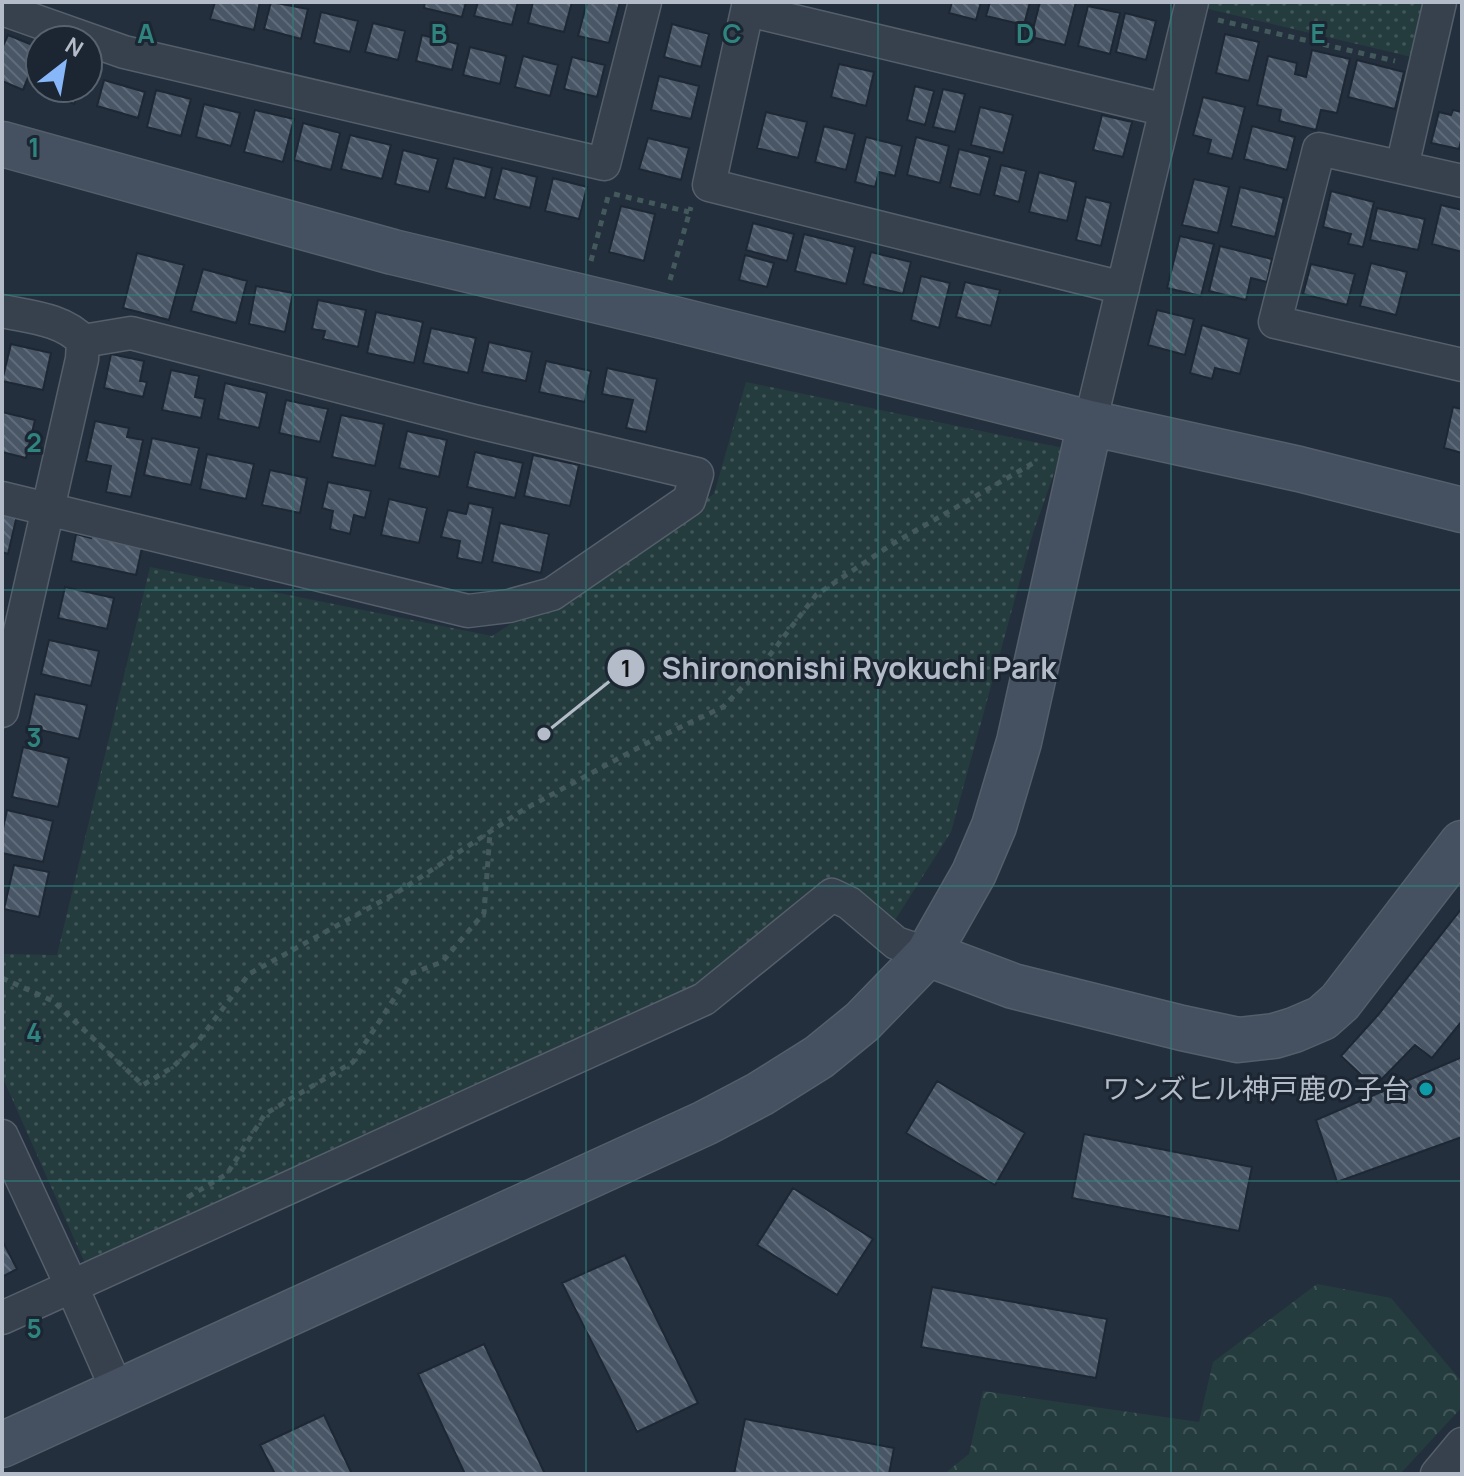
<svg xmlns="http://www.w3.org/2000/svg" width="1464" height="1476" font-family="Manrope,'Noto Sans JP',sans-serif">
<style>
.green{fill:url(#green-dots)}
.forest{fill:url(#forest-crowns)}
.building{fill:url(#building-back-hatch);stroke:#1e2834;stroke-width:2}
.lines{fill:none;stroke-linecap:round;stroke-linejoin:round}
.street-casing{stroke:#555f6b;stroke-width:35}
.secondary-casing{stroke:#555f6b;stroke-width:47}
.path{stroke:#43595b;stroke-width:5;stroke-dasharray:6 6;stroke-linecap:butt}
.street{stroke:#37414d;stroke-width:32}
.secondary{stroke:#455060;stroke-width:44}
.grid{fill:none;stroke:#308480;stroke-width:2;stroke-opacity:0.55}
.culture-dot{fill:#0f9aa8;stroke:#1c2632;stroke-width:3}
.labels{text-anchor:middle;stroke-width:6;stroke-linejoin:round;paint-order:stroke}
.poi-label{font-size:28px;fill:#b3bcc8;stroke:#1c2632;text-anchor:end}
.grid-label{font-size:26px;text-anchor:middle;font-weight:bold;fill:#308480;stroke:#1c2632;stroke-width:6;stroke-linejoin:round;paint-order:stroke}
.leader{fill:none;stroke:#b3bcc8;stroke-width:3}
.callout-dot{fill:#b3bcc8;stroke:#1c2632;stroke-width:3}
.mark-label{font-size:24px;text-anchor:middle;font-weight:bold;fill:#111}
.callout-label{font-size:30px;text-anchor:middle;font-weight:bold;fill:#b3bcc8;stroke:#1c2632;stroke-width:6;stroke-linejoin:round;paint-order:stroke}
</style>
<defs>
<pattern id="green-dots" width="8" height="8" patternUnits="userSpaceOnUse" patternTransform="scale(2)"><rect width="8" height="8" fill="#253c3e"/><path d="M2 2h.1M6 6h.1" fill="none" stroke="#425658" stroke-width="1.8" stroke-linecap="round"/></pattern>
<pattern id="forest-crowns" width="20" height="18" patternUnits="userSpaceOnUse" patternTransform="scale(2)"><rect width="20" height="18" fill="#253c3e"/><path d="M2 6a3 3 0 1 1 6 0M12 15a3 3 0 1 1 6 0" fill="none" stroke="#425658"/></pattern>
<pattern id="building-back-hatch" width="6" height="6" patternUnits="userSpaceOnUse" patternTransform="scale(2)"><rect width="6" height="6" fill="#495666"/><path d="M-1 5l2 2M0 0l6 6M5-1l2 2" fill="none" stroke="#616c7a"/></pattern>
</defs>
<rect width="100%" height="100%" fill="#232f3d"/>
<path class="green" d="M1205,2H1429L1416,58L1204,8Z
M746,382L1063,448L1033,533L951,832L895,920L827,879L698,992L88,1270L2,1076V954L57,955L150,567L492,636L714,494Z"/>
<path class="forest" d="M1317,1284L1391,1298L1462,1382V1407L1400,1474H944L969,1454L983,1391L1199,1422L1213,1362Z"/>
<path class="building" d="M215,2H260L254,30L210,19Z
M271,2L308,9L301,39L264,29Z
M425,2H466L462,17L424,8Z
M478,2H518L512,25L474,16Z
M533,2H572L564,32L528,23Z
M587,2H620L609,43L578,36Z
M952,2H981L976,20L949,13Z
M990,2H1030L1024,25L986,16Z
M1040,2H1076L1065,45L1031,37Z
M1088,6L1120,13L1110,54L1078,46Z
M321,12L358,21L350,52L314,43Z
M1125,13L1156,21L1146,60L1116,52Z
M373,23L405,31L398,60L365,52Z
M672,24L709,34L701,67L664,57Z
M1225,34L1259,42L1249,81L1216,73Z
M8,35L40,48L23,90L2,81V48Z
M422,35L458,44L452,70L416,61Z
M470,47L506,56L500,84L463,75Z
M1312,50L1350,59L1337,113L1321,110L1316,130L1279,121L1281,110L1257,105L1268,56L1297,63L1295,74L1306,77Z
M523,56L558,65L550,96L515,87Z
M572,57L605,65L597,97L564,89Z
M1357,60L1404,72L1395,109L1348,97Z
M839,64L874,72L866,106L831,97Z
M659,76L699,86L691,119L651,110Z
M104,80L145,92L138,118L97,106Z
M40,82V88H81L74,104L37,89Z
M915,86L934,91L925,125L907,120Z
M943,89L965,94L955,132L933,127Z
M156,90L191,99L181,136L147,127Z
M1203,97L1245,107L1232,159L1208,153L1211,140L1193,135Z
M204,104L240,113L231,146L196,137Z
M980,107L1013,115L1003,153L971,145Z
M255,110L294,119L283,162L244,152Z
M1453,110L1462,112V137L1459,149L1431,143L1439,112L1451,115Z
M766,112L807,122L798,158L757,148Z
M1102,115L1132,122L1123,157L1093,150Z
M303,123L340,133L331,170L294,160Z
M824,126L855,134L846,170L815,162Z
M1252,126L1295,137L1287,170L1244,159Z
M350,135L391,145L382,179L341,169Z
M866,137L902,146L895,176L879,172L875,187L855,182Z
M916,137L949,146L940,183L907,175Z
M648,138L689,148L681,180L639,169Z
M959,149L990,157L980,195L950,187Z
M403,150L438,159L429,192L395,184Z
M454,158L492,168L485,198L446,188Z
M1001,165L1026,171L1019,202L994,195Z
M502,168L537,177L530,208L494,199Z
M1039,172L1076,182L1067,221L1029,212Z
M553,178L587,187L579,219L545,211Z
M1194,179L1229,187L1218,233L1182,225Z
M1240,187L1284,198L1275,237L1231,226Z
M1331,191L1374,202L1363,247L1348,244L1351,234L1323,227Z
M1086,197L1111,203L1101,246L1076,240Z
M1441,205L1462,210V252L1432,244Z
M621,206L655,214L644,261L609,252Z
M1377,208L1425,219L1418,250L1370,240Z
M753,223L794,234L787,261L746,250Z
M804,234L855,247L846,284L795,271Z
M1180,236L1214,244L1201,296L1167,288Z
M1220,246L1272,259L1267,282L1251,278L1246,300L1209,291Z
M871,252L911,262L903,294L863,284Z
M137,253L184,265L169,320L123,308Z
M745,255L774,263L767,287L739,280Z
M1371,263L1407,272L1396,315L1360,306Z
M1311,264L1355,274L1347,305L1303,294Z
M203,269L247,281L236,323L191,311Z
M921,276L950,283L939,328L911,320Z
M965,282L1000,290L991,326L956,317Z
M256,286L293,293L285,332L249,324Z
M318,300L366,310L358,347L323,339L325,331L312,329Z
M1157,310L1194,319L1185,355L1148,345Z
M376,312L423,322L414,363L367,353Z
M1202,325L1249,339L1240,374L1215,368L1212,379L1190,373Z
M431,328L476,338L468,373L423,363Z
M489,342L532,352L526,381L482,372Z
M11,344L51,353L43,390L2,381Z
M111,354L144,361L140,381L147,382L143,397L104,388Z
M546,361L591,371L585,402L539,392Z
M607,368L657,379L646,432L626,428L633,400L602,394Z
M171,370L199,376L195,397L205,399L201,418L162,410Z
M225,383L267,393L259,428L218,419Z
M286,400L328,409L320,442L279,433Z
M1453,407L1462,409V453L1444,448Z
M2,412L35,420L26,458L2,452Z
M341,415L384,424L375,466L332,457Z
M95,421L129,428L127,437L143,440L131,497L106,492L111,466L86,461Z
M407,431L447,440L439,477L399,468Z
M152,438L199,448L191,485L144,475Z
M475,452L523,463L515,498L467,487Z
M207,454L254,464L246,499L200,489Z
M533,455L579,465L570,506L524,496Z
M270,470L307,478L300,513L262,505Z
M328,482L371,491L365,518L354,515L350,534L330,529L333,511L322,508Z
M389,499L427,508L419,543L381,535Z
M469,503L493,508L482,563L457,558L460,541L441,537L448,510L466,514Z
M2,508L18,511L8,554L2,552Z
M500,523L549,534L541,573L492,562Z
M93,532L143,543L136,575L71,561L76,534L91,538Z
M65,587L114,598L107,629L58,618Z
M49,640L99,651L91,686L41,674Z
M35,694L87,705L79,739L28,727Z
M23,747L69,758L58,807L12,797Z
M7,810L53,821L43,862L2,853V833Z
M14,865L49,872L39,917L4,909Z
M1462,908V1021L1432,1058L1415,1045L1374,1087L1341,1056L1378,1015Z
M1462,1057V1137L1337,1182L1316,1120Z
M937,1081L1025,1133L995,1185L906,1133Z
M1084,1134L1252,1167L1239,1231L1072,1198Z
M793,1188L873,1239L837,1295L757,1245Z
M2,1240L17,1269L2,1277Z
M625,1255L698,1403L637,1432L562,1283Z
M932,1287L1107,1319L1096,1378L921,1347Z
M484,1344L545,1474H465L418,1374Z
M324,1415L352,1474H275L260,1445Z
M745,1419L894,1448L889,1474H734Z"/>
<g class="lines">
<defs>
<path id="street" d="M749,2L709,185L1123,288
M2,9L124,52L604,164L645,2
M748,10L1166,110
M1402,167L1440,2
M1462,181L1319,149L1275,322L1462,365
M2,311C30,317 63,319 83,341L82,359L2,711
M1090,423L1192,2
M2,498L468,611L509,606L552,594L689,500L697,474L474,421L131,333L83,341
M2,1136L72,1287L118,1392
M2,1318L704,999L832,895L849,903L896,943L928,954
M1437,1474L1462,1444"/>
<path id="secondary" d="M2,144L393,252L662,316L1090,423L1299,469L1462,510
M928,954L1013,986L1182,1028L1238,1040L1274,1036L1294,1030L1322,1018L1340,1002L1462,843
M2,1445L705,1123L760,1094L819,1057L862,1022L928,954L974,873L994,826L1019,742L1090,423"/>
</defs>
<use href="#street" class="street-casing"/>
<use href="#secondary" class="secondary-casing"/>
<path class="path" d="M1218,20L1395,61
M614,194L689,212
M591,261L609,193
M670,280L691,207
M2,978L53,1001L143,1085L173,1067L199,1040L249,974L398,892L523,810L647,743L723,707L756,673L816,595L894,543L1035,462
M188,1197L227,1174L265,1114L353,1062L410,974L442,962L484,913L490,833"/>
<use href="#street" class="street"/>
<use href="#secondary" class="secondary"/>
</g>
<path class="grid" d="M293,2V1474M586,2V1474M878,2V1474M1171,2V1474M2,295H1462M2,590H1462M2,886H1462M2,1181H1462"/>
<circle class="culture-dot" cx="1426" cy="1089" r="8"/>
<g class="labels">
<g class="poi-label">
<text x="1410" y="1099">ワンズヒル神戸鹿の子台</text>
</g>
</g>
<g class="grid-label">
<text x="146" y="43">A</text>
<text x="439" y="43">B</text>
<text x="732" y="43">C</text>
<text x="1025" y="43">D</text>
<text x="1318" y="43">E</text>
<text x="34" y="157">1</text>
<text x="34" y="452">2</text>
<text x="34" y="747">3</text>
<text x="34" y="1042">4</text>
<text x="34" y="1338">5</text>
</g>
<path class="leader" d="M544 734L626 668"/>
<g class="callout-dot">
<circle cx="544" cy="734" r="8"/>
<circle cx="626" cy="668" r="20"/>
</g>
<g class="mark-label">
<text x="626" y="677">1</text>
</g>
<g class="callout-label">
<text x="859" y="679">Shirononishi Ryokuchi Park</text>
</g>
<rect width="1464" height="1476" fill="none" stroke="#b3bcc8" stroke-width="8"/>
<g transform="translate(64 64) rotate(31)"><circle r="38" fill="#1c2632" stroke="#58626e" stroke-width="2"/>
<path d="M0-6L14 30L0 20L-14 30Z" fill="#87b7f9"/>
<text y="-12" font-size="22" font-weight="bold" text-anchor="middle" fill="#b3bcc8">N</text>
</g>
</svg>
